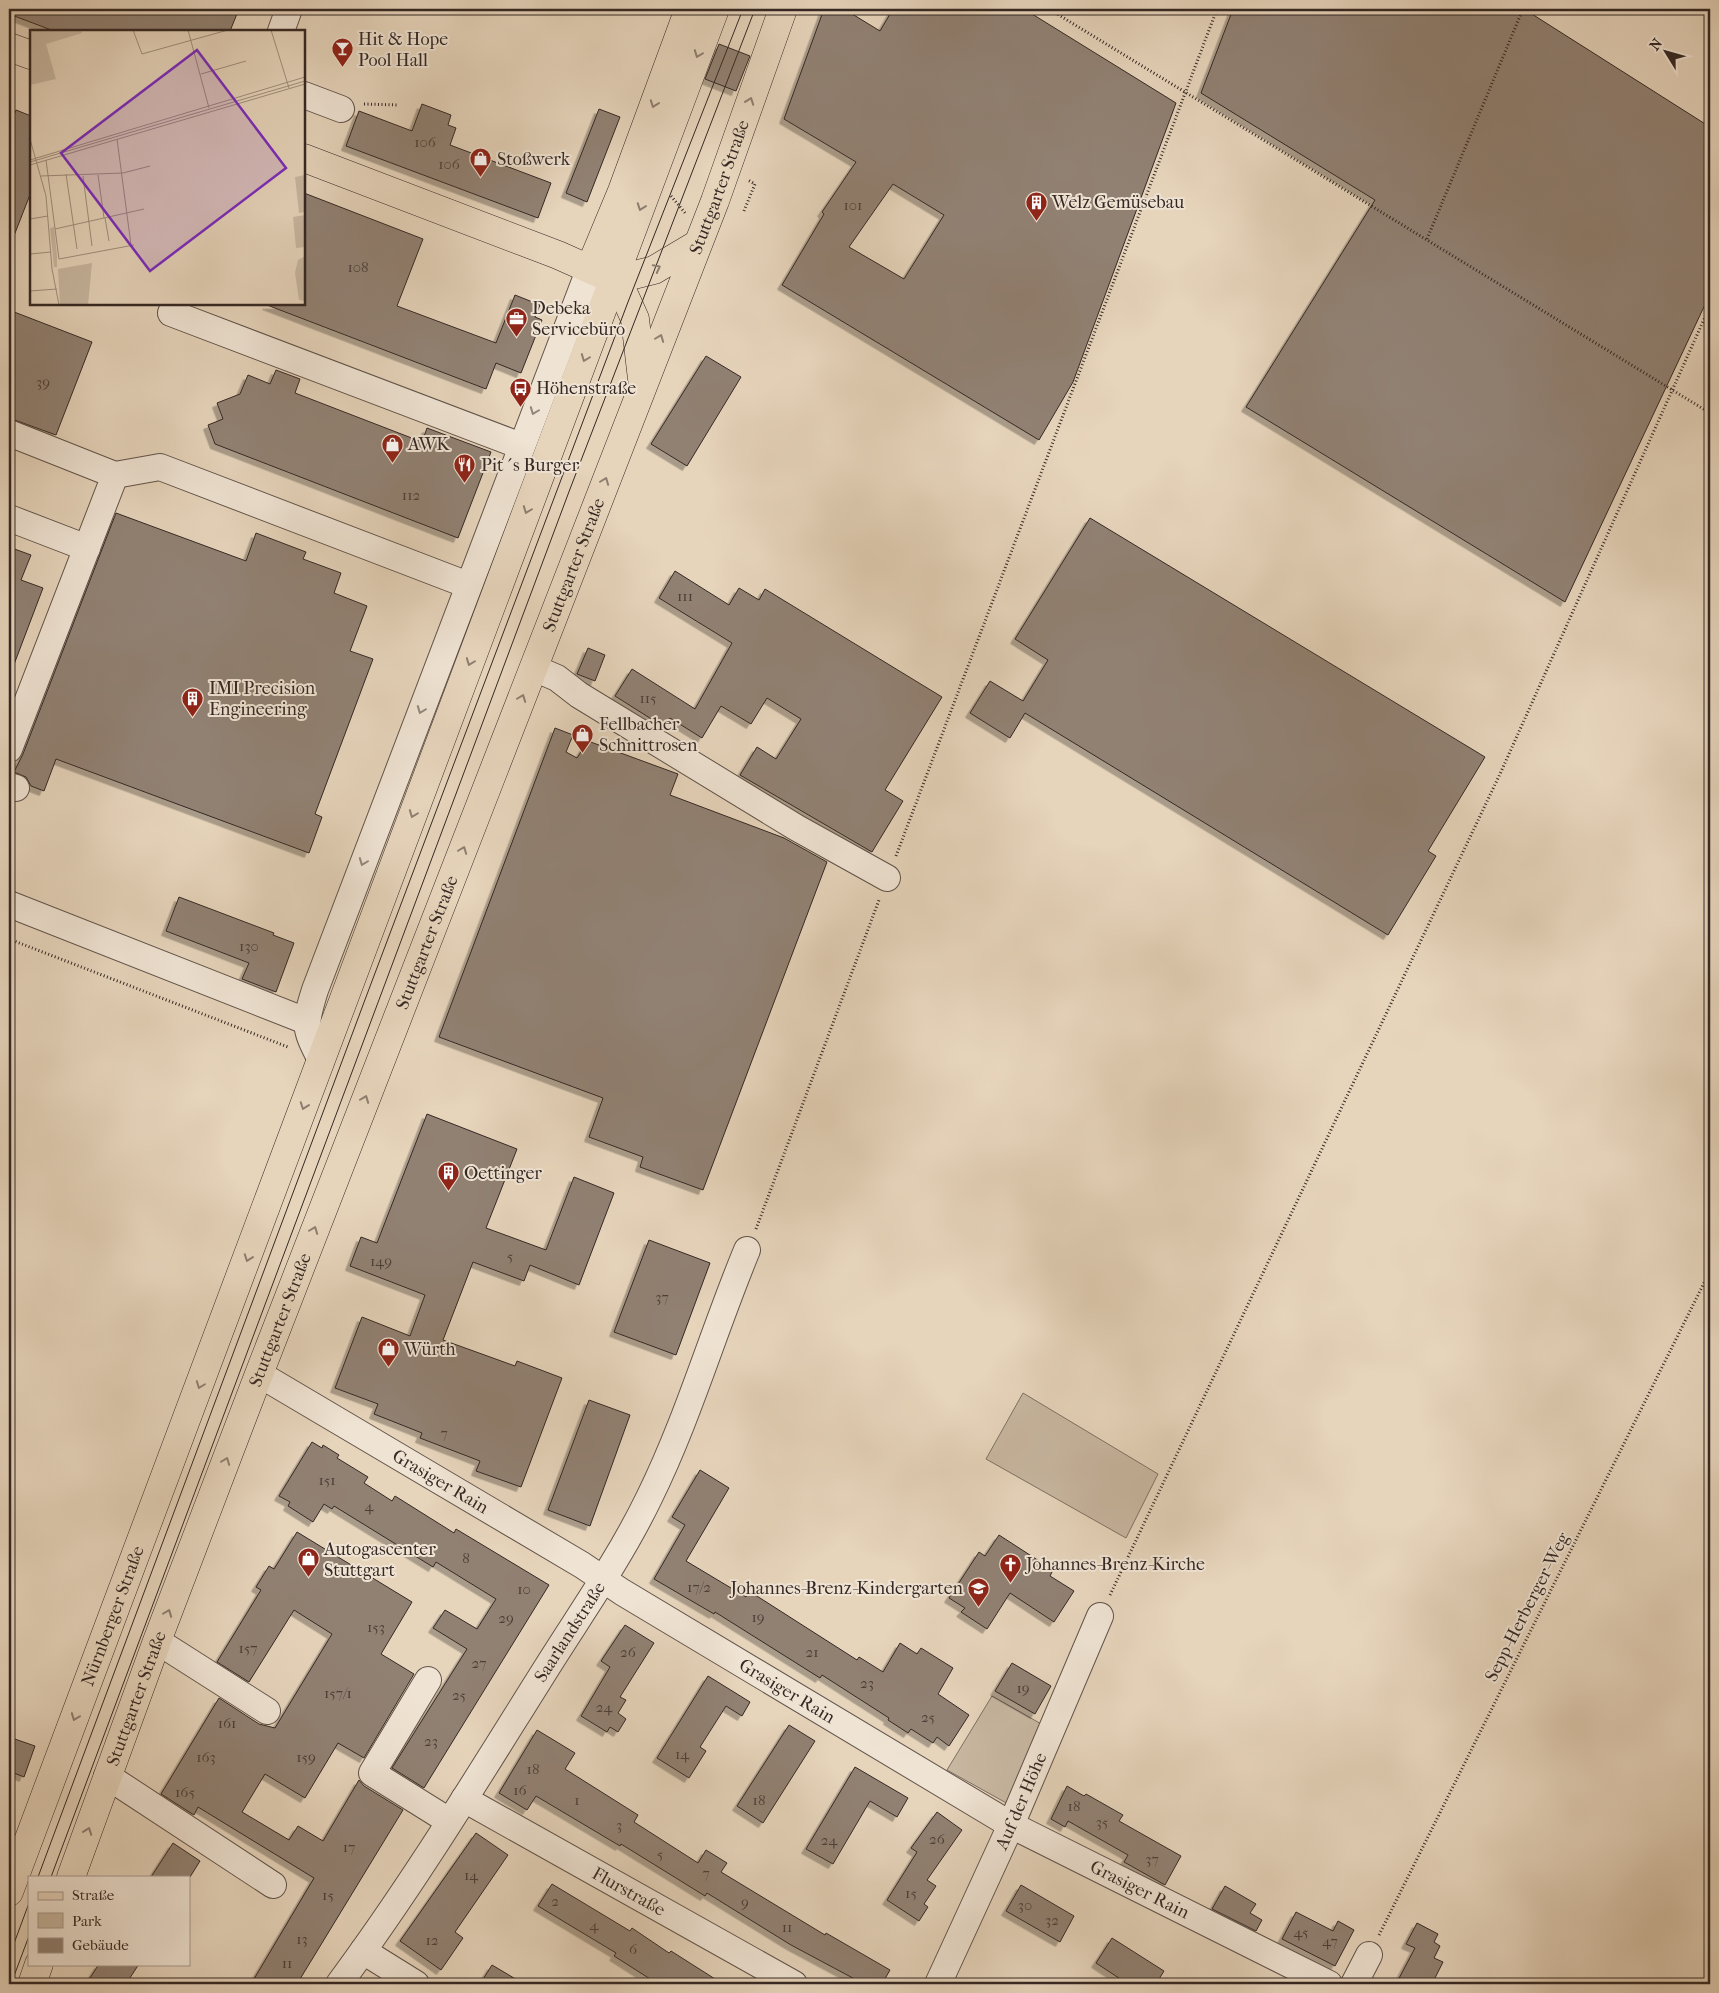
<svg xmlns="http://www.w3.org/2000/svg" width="1719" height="1993" font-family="'IM FELL French Canon',serif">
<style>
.green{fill:#c8b7a1;stroke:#7e7062}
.building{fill:#918173;stroke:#352824;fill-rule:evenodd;filter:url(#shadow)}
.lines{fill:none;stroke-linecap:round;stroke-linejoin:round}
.minor-casing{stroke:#61534a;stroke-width:28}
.major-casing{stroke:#352824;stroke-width:29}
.path{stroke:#352824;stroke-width:3;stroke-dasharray:1 2.5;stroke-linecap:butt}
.minor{stroke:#efe3d3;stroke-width:26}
.major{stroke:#e6d4bb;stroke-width:28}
.tram{stroke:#352824;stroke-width:1}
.oneway{stroke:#8e7e70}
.oneway2{stroke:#92867c}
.labels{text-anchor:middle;stroke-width:4;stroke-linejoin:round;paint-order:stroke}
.number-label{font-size:15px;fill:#4c3e38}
.poi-label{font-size:18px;fill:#352824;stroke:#efe3d3;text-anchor:start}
.street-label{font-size:18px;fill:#352824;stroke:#efe3d3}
.inset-road{fill:none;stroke:#9f8f7f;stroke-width:1}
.view{fill:#7b2cbf;fill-opacity:0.15;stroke:#7b2cbf;stroke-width:2.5}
.inset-edge{fill:none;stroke:#352824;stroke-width:2.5}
</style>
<defs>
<filter id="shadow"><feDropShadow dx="-4.5" dy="4.5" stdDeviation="0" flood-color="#0004"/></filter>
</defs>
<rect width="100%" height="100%" fill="#e6d4bb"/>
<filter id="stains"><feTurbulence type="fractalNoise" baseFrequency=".004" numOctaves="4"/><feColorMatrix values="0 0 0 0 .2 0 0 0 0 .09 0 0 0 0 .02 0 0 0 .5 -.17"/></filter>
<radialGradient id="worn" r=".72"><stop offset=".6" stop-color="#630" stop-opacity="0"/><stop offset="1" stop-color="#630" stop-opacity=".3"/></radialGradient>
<path class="green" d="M1023,1393L1158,1474L1126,1538L986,1459Z
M992,1696L1043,1725L1010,1805L947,1770Z"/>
<path class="building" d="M9,9H239L230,31H54L9,14Z
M824,9H844L880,31L893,9H1024L1176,103L1073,382L1039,440L782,285L824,214L822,212L856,162L784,119ZM893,184L944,215L904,279L849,247Z
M1233,9H1524L1710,127V294L1565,602L1246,407L1375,200L1201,93Z
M719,44L750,56L736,91L705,79Z
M422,104L451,115L448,125L456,128L450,145L551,183L538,218L346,146L359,111L412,131Z
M599,109L620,117L587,202L566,193Z
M16,110L31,116V192L10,246L9,128Z
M304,193L423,239L397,306L496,343L515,295L540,305L535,317L542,320L521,373L496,363L486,389L267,305L304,304Z
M9,310L92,342L56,435L9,418Z
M706,356L741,377L687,466L651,444Z
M276,370L300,379L295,393L422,442L427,428L491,452L458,538L215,444L208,425L223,419L217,403L240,394L248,375L270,384Z
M116,513L246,561L256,533L306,552L303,559L341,573L334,593L367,606L350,651L373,659L315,814L322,817L309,853L56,759L44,791L31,786L26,777L14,772L23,754Z
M1090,518L1485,757L1428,851L1436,856L1388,935L1025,713L1010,738L970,713L990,681L1023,701L1048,660L1015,639Z
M9,547L31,555L21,580L43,588L10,675Z
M675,571L729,605L739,588L759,600L765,589L942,697L885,790L903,801L872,852L740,775L757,747L776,759L801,719L767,698L751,724L721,706L702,738L670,718L664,727L615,696L632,669L695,709L732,643L659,598Z
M588,648L605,655L595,681L577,674Z
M555,728L573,735L566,752L577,758L588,741L678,774L670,795L784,838L827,862L703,1190L640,1167L643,1157L589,1137L603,1098L439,1037Z
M179,897L274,933L273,935L294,943L276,992L242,979L249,963L166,931Z
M427,1114L517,1149L486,1228L546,1250L574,1177L614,1193L579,1285L530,1265L524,1281L473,1262L443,1340L515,1366L517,1361L562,1378L521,1487L476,1471L480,1461L420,1438L422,1433L374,1414L378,1404L335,1388L362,1317L410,1336L425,1295L350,1266L361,1237L377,1243Z
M649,1240L710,1263L676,1355L614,1332Z
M589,1400L630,1415L590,1526L548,1510Z
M312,1442L322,1448L323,1445L339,1455L337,1458L368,1477L364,1483L392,1501L395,1496L454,1533L456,1529L549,1585L424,1788L392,1768L467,1649L433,1628L445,1610L477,1629L496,1599L436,1562L433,1567L334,1506L332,1509L324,1504L313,1522L288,1506L290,1502L279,1496Z
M700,1470L729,1488L686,1561L746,1597L749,1591L857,1660L859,1657L883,1672L900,1643L917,1654L921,1648L953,1668L938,1694L969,1715L949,1746L937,1737L933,1743L911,1729L908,1733L888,1720L889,1718L822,1675L820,1678L715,1612L714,1614L654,1579L685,1525L672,1517Z
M297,1532L412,1602L381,1654L414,1674L364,1758L338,1743L305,1798L265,1774L242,1812L289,1840L298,1826L323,1841L359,1780L364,1786L403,1810L297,1984H251L314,1878L198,1807L194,1815L161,1794L219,1698L259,1724L275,1728L332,1634L294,1610L249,1682L217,1662L261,1590L256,1587L269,1566L274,1569Z
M999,1535L1053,1570L1050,1576L1074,1591L1054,1622L1010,1593L987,1629L961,1612L965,1608L949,1598L979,1552L985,1556Z
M625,1625L654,1643L620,1697L626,1700L618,1713L626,1719L618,1732L610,1727L607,1732L581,1716L610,1667L601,1661Z
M1012,1663L1051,1686L1035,1714L995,1691Z
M708,1676L750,1702L742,1716L726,1706L700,1747L706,1751L689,1778L657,1758Z
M789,1725L815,1741L763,1823L737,1806Z
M537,1730L575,1753L565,1769L638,1815L634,1822L698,1863L706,1850L727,1863L721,1872L825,1935L826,1933L890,1970L882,1984H864L791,1945L707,1893L705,1896L621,1844L620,1846L536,1796L527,1810L499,1793Z
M9,1737L35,1746L24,1777L9,1771Z
M855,1767L908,1798L897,1817L870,1801L833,1864L806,1849Z
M1067,1786L1084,1796L1086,1794L1123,1815L1119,1821L1181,1856L1165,1885L1124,1862L1128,1855L1068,1821L1065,1827L1051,1819Z
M937,1812L962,1830L927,1880L936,1886L924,1904L928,1907L919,1921L887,1900L917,1852L911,1848Z
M476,1833L508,1855L455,1932L463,1938L441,1970L400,1941Z
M173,1843L200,1861L190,1877H151Z
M552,1884L630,1931L632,1928L669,1953L671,1951L723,1984H658L614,1956L616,1953L538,1906Z
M1021,1885L1074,1916L1060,1942L1006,1911Z
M1225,1886L1256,1904L1250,1913L1262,1920L1256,1931L1212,1909Z
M1296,1912L1333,1931L1338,1921L1354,1930L1335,1966L1282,1939Z
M1417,1923L1438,1934L1434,1942L1440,1946L1434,1958L1443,1962L1432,1984H1396L1415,1948L1406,1944Z
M1112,1938L1164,1971L1156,1984H1128L1096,1963Z
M99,1964H139L126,1984H86Z
M492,1965L524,1984H480Z"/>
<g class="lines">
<defs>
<g id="minor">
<path d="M281,31L289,9"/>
<path d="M304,95L341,109"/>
<path d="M175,304L171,313L521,446"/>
<path d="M9,433L115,475L9,749"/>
<path d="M115,475L160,467L468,585"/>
<path d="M9,518L87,548"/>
<path d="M534,668L557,678L579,695L797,828L887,878"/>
<path d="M9,786L16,788"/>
<path d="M9,904L306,1021"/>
<path d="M321,1060C304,1027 304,1025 315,990L590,268"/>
<path id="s1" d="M259,1374L582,1565L622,1592L1011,1825L1329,1984"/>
<path d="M157,1641L267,1711"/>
<path d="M428,1680L372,1773L449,1821"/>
<path d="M107,1776L273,1885"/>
<path id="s2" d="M464,1799L794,1984"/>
<path d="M363,1951L416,1984"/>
<path id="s3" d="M339,1984C411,1887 475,1782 539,1680C576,1620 618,1562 649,1498C688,1419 713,1332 747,1250"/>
<path id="s4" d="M938,1984L1011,1825L1100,1616"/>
<path d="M1354,1984L1369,1955"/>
</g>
<g id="major">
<path d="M9,47L31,55"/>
<path d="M304,158L558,255L614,280L622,290L635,319L642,379"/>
<path d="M590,268L622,191L689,9"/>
<path d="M614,280L654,270L696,245"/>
<path id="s5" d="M71,1877L157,1641L259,1374L715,201L783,9"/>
<path id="s6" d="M9,1892L715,9"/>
<path d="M32,1984L39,1964"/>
</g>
</defs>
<use href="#minor" class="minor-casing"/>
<use href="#major" class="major-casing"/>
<path class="path" d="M1049,9L1710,413
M364,104L398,105
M671,196L686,214
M744,211L755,184L748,180
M1427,239L1523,9
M896,856L1217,9
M9,939L288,1047
M756,1229L879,900
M1110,1595L1500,774L1710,306
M1379,1935L1710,1271"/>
<use href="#minor" class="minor"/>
<use href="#major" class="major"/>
<path class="tram" d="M38,1877L366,997L628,302L743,9
M51,1877L570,489L755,9
M9,1957L29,1903
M11,1984L29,1936"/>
</g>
<defs><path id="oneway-chevron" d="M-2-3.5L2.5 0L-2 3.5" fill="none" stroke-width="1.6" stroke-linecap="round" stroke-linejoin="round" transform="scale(1.25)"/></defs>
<g class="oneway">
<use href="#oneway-chevron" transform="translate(698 54) rotate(111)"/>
<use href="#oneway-chevron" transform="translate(750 101) rotate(-70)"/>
<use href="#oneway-chevron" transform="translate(654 104) rotate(110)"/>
<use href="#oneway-chevron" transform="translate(641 207) rotate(110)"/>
<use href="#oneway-chevron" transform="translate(657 268) rotate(-27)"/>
<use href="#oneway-chevron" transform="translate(660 338) rotate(-69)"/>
<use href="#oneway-chevron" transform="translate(585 358) rotate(111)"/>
<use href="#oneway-chevron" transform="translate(605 481) rotate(-69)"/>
<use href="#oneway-chevron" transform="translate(527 510) rotate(111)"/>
<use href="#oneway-chevron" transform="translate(470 662) rotate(111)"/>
<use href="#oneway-chevron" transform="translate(522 698) rotate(-69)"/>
<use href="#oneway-chevron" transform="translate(413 814) rotate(111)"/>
<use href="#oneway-chevron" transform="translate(463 850) rotate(-69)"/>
<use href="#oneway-chevron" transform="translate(365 1099) rotate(-69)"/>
<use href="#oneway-chevron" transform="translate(304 1106) rotate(110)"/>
<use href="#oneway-chevron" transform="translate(314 1230) rotate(-69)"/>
<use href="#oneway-chevron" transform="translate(248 1258) rotate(110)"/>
<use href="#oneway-chevron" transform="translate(200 1385) rotate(111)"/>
<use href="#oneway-chevron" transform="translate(226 1461) rotate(-69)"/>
<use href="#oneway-chevron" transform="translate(168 1613) rotate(-69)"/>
<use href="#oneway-chevron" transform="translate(75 1717) rotate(111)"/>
<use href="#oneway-chevron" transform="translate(88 1831) rotate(-70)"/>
</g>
<g class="oneway2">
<use href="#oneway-chevron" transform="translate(534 411) rotate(111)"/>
<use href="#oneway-chevron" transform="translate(421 710) rotate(111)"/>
<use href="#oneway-chevron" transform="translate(363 862) rotate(111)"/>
</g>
<defs>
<symbol id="bar-pin" viewBox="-11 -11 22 30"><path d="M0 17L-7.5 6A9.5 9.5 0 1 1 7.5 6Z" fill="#8f2418" stroke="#efe3d3"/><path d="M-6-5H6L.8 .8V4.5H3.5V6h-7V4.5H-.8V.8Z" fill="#fff"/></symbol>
<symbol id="shop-pin" viewBox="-11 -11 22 30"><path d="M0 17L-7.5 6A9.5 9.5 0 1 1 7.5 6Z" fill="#8f2418" stroke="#efe3d3"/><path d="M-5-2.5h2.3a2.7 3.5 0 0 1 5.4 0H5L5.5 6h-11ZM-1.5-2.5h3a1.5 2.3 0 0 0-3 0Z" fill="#fff"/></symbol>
<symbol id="building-pin" viewBox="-11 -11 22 30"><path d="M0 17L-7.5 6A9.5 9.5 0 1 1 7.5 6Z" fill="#8f2418" stroke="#efe3d3"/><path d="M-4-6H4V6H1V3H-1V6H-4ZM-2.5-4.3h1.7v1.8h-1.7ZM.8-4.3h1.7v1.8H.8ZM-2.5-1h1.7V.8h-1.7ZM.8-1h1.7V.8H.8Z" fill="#fff"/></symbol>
<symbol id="office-pin" viewBox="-11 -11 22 30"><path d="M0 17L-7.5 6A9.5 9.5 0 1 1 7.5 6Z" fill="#8f2418" stroke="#efe3d3"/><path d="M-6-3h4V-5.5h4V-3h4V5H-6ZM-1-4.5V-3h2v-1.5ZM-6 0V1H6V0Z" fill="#fff"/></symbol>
<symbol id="bus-pin" viewBox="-11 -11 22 30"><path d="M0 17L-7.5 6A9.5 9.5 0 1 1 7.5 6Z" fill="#8f2418" stroke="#efe3d3"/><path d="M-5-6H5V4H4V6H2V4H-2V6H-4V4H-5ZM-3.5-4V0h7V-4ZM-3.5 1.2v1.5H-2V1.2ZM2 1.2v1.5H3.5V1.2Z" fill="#fff"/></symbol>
<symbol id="restaurant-pin" viewBox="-11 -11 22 30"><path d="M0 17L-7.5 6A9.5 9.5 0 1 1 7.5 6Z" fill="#8f2418" stroke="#efe3d3"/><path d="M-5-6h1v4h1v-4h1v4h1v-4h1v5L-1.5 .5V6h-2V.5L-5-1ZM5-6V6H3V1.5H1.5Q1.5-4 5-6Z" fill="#fff"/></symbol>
<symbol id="church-pin" viewBox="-11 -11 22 30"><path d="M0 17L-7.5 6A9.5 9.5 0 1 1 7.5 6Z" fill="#8f2418" stroke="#efe3d3"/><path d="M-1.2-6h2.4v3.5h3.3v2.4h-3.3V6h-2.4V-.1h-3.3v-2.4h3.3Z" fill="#fff"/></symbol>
<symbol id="school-pin" viewBox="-11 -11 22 30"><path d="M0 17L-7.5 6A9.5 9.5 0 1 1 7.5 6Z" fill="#8f2418" stroke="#efe3d3"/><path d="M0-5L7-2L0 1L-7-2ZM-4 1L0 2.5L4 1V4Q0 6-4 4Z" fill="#fff"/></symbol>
</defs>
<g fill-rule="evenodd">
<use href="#bar-pin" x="330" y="36" width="25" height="34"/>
<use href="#shop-pin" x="468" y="146" width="25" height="34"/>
<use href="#building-pin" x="1024" y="190" width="25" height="34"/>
<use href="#office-pin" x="504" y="306" width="25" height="34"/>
<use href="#bus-pin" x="508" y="376" width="25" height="34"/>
<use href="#shop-pin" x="380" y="432" width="25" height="34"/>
<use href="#restaurant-pin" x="452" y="452" width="25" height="34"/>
<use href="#building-pin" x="180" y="686" width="25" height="34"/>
<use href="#shop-pin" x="570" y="722" width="25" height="34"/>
<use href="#building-pin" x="436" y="1160" width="25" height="34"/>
<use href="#shop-pin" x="376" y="1336" width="25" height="34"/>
<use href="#shop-pin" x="296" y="1546" width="25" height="34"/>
<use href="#church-pin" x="998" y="1552" width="25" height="34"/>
<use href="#school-pin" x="966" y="1576" width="25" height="34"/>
</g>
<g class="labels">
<g class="number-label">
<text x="425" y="147">106</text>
<text x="449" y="169">106</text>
<text x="853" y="210">101</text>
<text x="358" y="272">108</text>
<text x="43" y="387">39</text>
<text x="411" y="500">112</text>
<text x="685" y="601">111</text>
<text x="648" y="703">115</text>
<text x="249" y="951">130</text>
<text x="510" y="1261">5</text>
<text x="381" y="1266">149</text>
<text x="662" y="1302">37</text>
<text x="444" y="1438">7</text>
<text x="327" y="1485">151</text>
<text x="369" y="1511">4</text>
<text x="466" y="1563">8</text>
<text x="699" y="1592">17/2</text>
<text x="524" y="1594">10</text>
<text x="758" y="1622">19</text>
<text x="506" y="1623">29</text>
<text x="376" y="1632">153</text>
<text x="248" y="1653">157</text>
<text x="628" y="1657">26</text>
<text x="812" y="1657">21</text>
<text x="479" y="1668">27</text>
<text x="867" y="1688">23</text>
<text x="1023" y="1693">19</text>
<text x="338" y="1698">157/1</text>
<text x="459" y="1700">25</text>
<text x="604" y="1712">24</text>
<text x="928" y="1722">25</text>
<text x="227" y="1728">161</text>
<text x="431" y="1746">23</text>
<text x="682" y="1759">14</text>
<text x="206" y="1762">163</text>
<text x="306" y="1762">159</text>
<text x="533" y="1774">18</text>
<text x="520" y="1795">16</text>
<text x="185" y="1797">165</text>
<text x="577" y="1805">1</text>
<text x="759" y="1805">18</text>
<text x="1074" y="1811">18</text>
<text x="1102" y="1827">35</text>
<text x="619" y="1830">3</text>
<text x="937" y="1844">26</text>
<text x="829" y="1845">24</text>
<text x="349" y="1852">17</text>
<text x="660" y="1859">5</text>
<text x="1152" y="1864">37</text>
<text x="706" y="1878">7</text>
<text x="471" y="1880">14</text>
<text x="911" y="1898">15</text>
<text x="328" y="1900">15</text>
<text x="555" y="1906">2</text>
<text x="745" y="1907">9</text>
<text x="1025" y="1910">30</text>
<text x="1052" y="1925">32</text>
<text x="594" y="1930">4</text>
<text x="787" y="1932">11</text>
<text x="1301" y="1937">45</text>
<text x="302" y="1944">13</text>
<text x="432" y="1945">12</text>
<text x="1330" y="1946">47</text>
<text x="633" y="1954">6</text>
<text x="287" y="1968">11</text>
</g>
<g class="poi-label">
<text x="358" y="45">Hit &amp; Hope<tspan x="358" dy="21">Pool Hall</tspan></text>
<text x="497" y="165">Stoßwerk</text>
<text x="1052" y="208">Welz Gemüsebau</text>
<text x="532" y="314">Debeka<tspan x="532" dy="21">Servicebüro</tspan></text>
<text x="536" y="394">Höhenstraße</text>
<text x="408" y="450">AWK</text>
<text x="481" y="471">Pit´s Burger</text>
<text x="209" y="694">IMI Precision<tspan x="209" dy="21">Engineering</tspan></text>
<text x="599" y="730">Fellbacher<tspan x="599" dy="21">Schnittrosen</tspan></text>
<text x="464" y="1179">Oettinger</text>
<text x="404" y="1355">Würth</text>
<text x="324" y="1555">Autogascenter<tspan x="324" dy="21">Stuttgart</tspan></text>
<text x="1026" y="1570">Johannes-Brenz-Kirche</text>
<text x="963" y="1594" text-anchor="end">Johannes-Brenz-Kindergarten</text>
</g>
<g class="street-label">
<text dy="6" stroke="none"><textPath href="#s5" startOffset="1810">Stuttgarter Straße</textPath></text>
<text dy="6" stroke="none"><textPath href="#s5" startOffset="1405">Stuttgarter Straße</textPath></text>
<text dy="6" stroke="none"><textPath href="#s5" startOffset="1000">Stuttgarter Straße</textPath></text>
<text dy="6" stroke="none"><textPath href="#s5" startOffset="595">Stuttgarter Straße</textPath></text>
<text dy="6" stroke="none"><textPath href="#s1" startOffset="211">Grasiger Rain</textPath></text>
<text transform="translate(1527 1607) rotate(-63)" y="6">Sepp-Herberger-Weg</text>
<text dy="6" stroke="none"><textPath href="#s6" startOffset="295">Nürnberger Straße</textPath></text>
<text dy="6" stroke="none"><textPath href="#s3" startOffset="421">Saarlandstraße</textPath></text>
<text dy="6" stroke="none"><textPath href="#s1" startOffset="616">Grasiger Rain</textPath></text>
<text dy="6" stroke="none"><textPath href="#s5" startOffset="190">Stuttgarter Straße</textPath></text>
<text dy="6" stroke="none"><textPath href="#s4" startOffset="201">Auf der Höhe</textPath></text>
<text dy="6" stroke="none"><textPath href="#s1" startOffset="1021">Grasiger Rain</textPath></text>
<text dy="6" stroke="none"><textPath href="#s2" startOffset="189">Flurstraße</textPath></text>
</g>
</g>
<g transform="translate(30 30)">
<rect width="275" height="275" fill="#e6d4bb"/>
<path d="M0,0H51L52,3L16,14L26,49L0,55ZM275,145V182L269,183L265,147ZM275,185V217L266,218L263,187ZM24,197L27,226V237H24L20,198ZM275,226V271L269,270L265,243L268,230ZM62,233L58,275H30L28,239Z" fill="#c8b7a1"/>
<path class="inset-road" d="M103,0L112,24L198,0M158,0L179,78M241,0L259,58M171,44L216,31M0,109L16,166L22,239L29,275M87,109L101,215M0,130L275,47M16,130L29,229L104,215M0,132L275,51M0,135L275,54M36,144L47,219M68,145L74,188M11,146L93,143L120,136M53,146L62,216M75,188L79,211M0,189L18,186M25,199L114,179M0,224L21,222M0,261L27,259"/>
<path class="view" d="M167,20L256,138L120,241L31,123Z"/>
<rect width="275" height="275" class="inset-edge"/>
</g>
<rect width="1719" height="1993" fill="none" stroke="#e6d4bb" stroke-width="30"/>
<rect x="10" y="10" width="1699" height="1973" fill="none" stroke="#352824" stroke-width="2.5"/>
<rect x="15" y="15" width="1689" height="1963" fill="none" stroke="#352824"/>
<rect x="28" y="1876" width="162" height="90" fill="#efe3d3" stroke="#a5988d"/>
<rect x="38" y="1892" width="25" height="8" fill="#e6d4bb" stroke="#a5988d"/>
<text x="72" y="1900" font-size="15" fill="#352824">Straße</text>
<rect x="38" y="1913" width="25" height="15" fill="#c8b7a1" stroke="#a5988d"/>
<text x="72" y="1926" font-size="15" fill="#352824">Park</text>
<rect x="38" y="1938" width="25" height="15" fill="#918173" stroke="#a5988d"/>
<text x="72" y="1950" font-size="15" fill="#352824">Gebäude</text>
<g transform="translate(1666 52) rotate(307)" stroke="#efe3d3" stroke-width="4" paint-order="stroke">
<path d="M0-4L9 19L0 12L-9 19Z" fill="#352824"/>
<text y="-8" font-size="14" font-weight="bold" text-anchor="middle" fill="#352824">N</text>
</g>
<rect width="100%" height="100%" filter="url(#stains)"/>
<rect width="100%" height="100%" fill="url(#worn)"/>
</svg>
